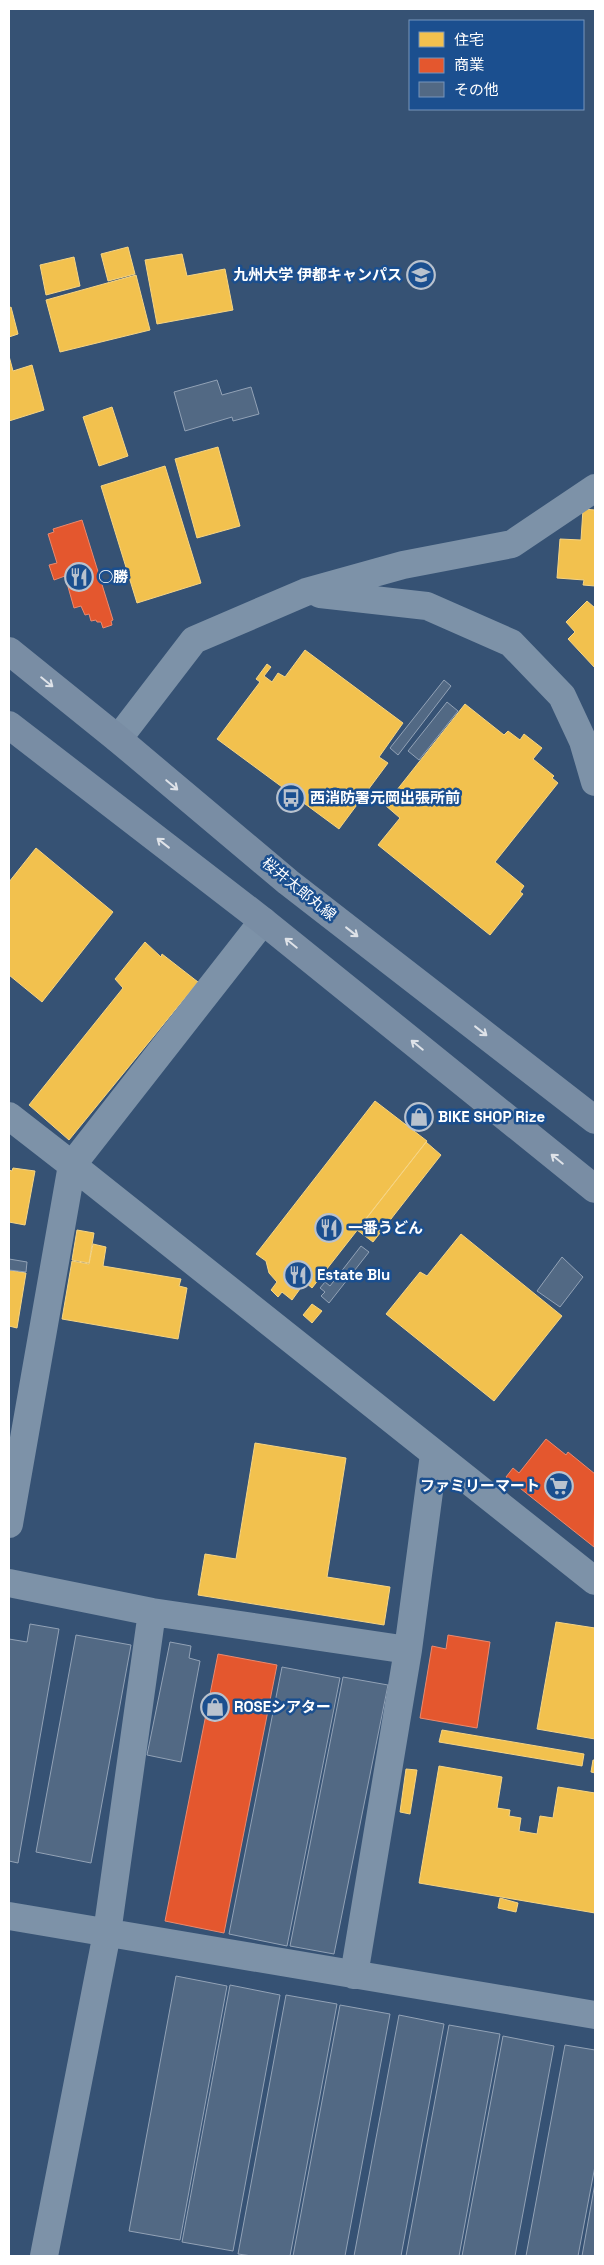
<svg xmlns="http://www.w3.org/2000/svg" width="604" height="2265" font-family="'Space Grotesk','Noto Sans JP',sans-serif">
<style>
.homes{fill:#f2c14e;stroke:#f6d483}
.shops{fill:#e4572e;stroke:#ec896d}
.building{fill:#526984;stroke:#92a2b6}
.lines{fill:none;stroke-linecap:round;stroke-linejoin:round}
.minor{stroke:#7d92a8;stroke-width:28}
.secondary{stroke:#798da4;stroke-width:28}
.oneway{stroke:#dee2e8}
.labels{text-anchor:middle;stroke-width:5;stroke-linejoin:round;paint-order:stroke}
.poi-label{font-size:15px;font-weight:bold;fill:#fff;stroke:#1b4f8f;text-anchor:start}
.street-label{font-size:15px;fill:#fff;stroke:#1b4f8f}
</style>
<rect width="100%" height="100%" fill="#365274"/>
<path class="homes" d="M128,247L135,274L108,281L101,254Z
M182,254L187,276L225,269L233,310L157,324L145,260Z
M74,257L80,286L46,295L40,265Z
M136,275L150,330L60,352L46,300Z
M11,307L18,334L9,337V308Z
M9,356L13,371L32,365L44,410L9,421Z
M112,407L128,456L99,466L83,417Z
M218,447L240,526L197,538L175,459Z
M165,466L201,583L137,603L101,486Z
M583,509L595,510V586L583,585L584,580L557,578L560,539L581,540Z
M587,601L595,608V668L568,639L575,632L566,622Z
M305,650L403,723L379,757L388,763L339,829L217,739L260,682L256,679L267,664L271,667L264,676L272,682L278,673L285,677Z
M465,704L504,735L508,731L520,740L524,734L542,748L533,759L554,776L552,778L558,783L495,862L524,886L520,892L523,894L490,935L378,845L400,818L385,805Z
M36,848L113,912L42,1002L9,975V882Z
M145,942L161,957L162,954L198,982L69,1140L29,1105L123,988L115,979Z
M375,1101L427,1141L312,1288L305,1282L292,1300L282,1292L278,1297L271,1290L277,1282L269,1273L266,1261L256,1254Z
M426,1142L441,1155L373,1242L357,1230Z
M13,1168L35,1171L25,1225L9,1222V1170L12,1171Z
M77,1230L94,1233L89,1263L72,1260Z
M461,1234L562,1316L494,1401L386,1314L420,1272L427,1276Z
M93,1244L106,1247L103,1266L181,1279L179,1286L187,1288L178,1339L62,1319L72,1261L89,1264Z
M9,1270L26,1273L17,1328L9,1326Z
M312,1304L322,1311L312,1323L303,1315Z
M255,1443L346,1458L327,1577L390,1587L384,1625L198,1595L205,1554L236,1559Z
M556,1622L595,1628V1739L537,1729Z
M442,1730L584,1754L582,1766L439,1742Z
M593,1760H595V1773L591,1772Z
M439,1766L502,1777L497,1808L510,1810L509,1816L521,1818L519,1831L537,1834L540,1816L553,1818L558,1787L595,1793V1913L419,1883Z
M406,1769L417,1770L410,1814L400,1812Z
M500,1898L518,1903L516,1912L498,1908Z"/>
<path class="shops" d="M82,520L113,620L111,621L112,625L103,628L101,622H97L96,620L91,621L89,614L85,615L81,606L74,608L65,576L54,580L49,565L57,563L48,534L54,532L53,529Z
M546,1439L566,1455L568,1452L595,1474L594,1547L506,1477L513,1468L519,1473Z
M448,1635L490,1642L477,1728L420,1718L432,1646L446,1649Z
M218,1654L277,1665L224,1933L165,1921Z"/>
<path class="building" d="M217,380L222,395L251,387L259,414L233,421L232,417L185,431L174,392Z
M444,680L451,686L398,755L390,748Z
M447,702L458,711L419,760L408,751Z
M361,1246L369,1252L329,1303L321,1296L325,1292L320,1288L325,1282L330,1286Z
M562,1257L583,1277L560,1307L537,1291Z
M9,1259L27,1262L26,1272L9,1270Z
M30,1624L59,1629L18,1863L9,1861V1639L27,1642Z
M76,1635L131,1645L91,1863L36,1852Z
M170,1642L191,1646L189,1658L200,1661L181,1762L147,1755Z
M282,1667L340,1678L287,1946L229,1934Z
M343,1677L388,1685L334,1954L290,1946Z
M176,1976L227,1986L180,2240L129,2231Z
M230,1985L280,1995L233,2251L182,2242Z
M286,1995L337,2004L290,2256H252L238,2254Z
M340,2005L390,2014L345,2256H293Z
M399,2015L444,2024L401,2256H354Z
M449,2025L500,2034L459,2256H406Z
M503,2036L554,2046L515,2256H462Z
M565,2045L595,2050V2166L578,2256H526Z
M595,2183V2256H582Z"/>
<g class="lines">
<path class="minor" d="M320,594L427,606L511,643L562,696L583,741L595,782
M118,739L194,640L306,592L403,565L512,544L595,488
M9,1116L72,1165L263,921
M9,1524L72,1165L595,1581
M9,1583L152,1612L408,1650
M9,1916L595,2015
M354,1975L408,1650L434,1454
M44,2256L107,1933L152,1612"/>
<path class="secondary" d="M9,651L118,739L288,882L595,1120
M9,725L263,921L595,1189"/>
</g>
<defs><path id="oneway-shaft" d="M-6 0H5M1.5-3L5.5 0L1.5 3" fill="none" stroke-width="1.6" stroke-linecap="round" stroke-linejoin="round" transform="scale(1.25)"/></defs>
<g class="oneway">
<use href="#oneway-shaft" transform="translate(47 682) rotate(39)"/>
<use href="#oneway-shaft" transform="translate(172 785) rotate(40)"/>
<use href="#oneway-shaft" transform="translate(163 843) rotate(-142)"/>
<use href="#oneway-shaft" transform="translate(352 932) rotate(38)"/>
<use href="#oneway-shaft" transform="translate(291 943) rotate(-141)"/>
<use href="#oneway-shaft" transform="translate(481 1031) rotate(38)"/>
<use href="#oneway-shaft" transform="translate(417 1045) rotate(-141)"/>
<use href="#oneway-shaft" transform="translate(557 1159) rotate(-141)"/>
</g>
<defs>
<symbol id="university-ring" viewBox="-11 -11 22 22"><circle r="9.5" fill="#1b4f8f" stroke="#b9c2ce" stroke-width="1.5"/><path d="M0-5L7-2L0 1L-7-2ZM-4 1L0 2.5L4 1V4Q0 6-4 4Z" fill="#b9c2ce"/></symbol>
<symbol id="restaurant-ring" viewBox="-11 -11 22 22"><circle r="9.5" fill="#1b4f8f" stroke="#b9c2ce" stroke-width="1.5"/><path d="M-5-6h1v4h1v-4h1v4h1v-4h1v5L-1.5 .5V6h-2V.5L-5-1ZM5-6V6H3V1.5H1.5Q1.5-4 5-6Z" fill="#b9c2ce"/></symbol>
<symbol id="bus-ring" viewBox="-11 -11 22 22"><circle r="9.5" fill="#1b4f8f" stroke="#b9c2ce" stroke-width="1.5"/><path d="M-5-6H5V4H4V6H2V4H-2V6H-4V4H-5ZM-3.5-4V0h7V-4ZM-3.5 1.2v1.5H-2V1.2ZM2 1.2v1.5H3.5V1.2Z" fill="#b9c2ce"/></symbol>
<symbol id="shop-ring" viewBox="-11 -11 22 22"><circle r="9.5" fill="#1b4f8f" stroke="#b9c2ce" stroke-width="1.5"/><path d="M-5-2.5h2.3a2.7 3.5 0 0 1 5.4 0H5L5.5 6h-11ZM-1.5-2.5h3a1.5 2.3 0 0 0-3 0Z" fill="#b9c2ce"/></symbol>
<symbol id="supermarket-ring" viewBox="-11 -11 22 22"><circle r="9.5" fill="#1b4f8f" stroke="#b9c2ce" stroke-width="1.5"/><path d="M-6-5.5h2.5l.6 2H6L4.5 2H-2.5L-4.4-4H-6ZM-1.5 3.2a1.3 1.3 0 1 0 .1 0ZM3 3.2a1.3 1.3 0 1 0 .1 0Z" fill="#b9c2ce"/></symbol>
</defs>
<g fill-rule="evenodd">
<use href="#university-ring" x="405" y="259" width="32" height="32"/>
<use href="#restaurant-ring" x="63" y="561" width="32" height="32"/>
<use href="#bus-ring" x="275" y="782" width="32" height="32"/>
<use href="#shop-ring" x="403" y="1101" width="32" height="32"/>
<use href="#restaurant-ring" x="313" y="1212" width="32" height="32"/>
<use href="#restaurant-ring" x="282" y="1259" width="32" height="32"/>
<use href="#supermarket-ring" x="543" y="1470" width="32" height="32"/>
<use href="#shop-ring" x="199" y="1691" width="32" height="32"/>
</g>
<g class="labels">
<g class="poi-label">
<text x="402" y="280" text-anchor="end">九州大学 伊都キャンパス</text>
<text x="98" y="582">○勝</text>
<text x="310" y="803">西消防署元岡出張所前</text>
<text x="438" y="1122">BIKE SHOP Rize</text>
<text x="348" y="1233">一番うどん</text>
<text x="317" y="1280">Estate Blu</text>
<text x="540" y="1491" text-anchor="end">ファミリーマート</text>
<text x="234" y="1712">ROSEシアター</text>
</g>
<g class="street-label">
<text transform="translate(299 889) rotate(39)" y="5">桜井太郎丸線</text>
</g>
</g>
<rect width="604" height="2265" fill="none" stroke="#ffffff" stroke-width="20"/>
<rect x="409" y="20" width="175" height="90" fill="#1b4f8f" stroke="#7695bc"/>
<rect x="419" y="32" width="25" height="15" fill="#f2c14e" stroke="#7695bc"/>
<text x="454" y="45" font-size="15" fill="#ffffff">住宅</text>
<rect x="419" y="58" width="25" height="15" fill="#e4572e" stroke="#7695bc"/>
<text x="454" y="70" font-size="15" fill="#ffffff">商業</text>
<rect x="419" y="82" width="25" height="15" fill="#526984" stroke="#7695bc"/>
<text x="454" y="95" font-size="15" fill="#ffffff">その他</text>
</svg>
